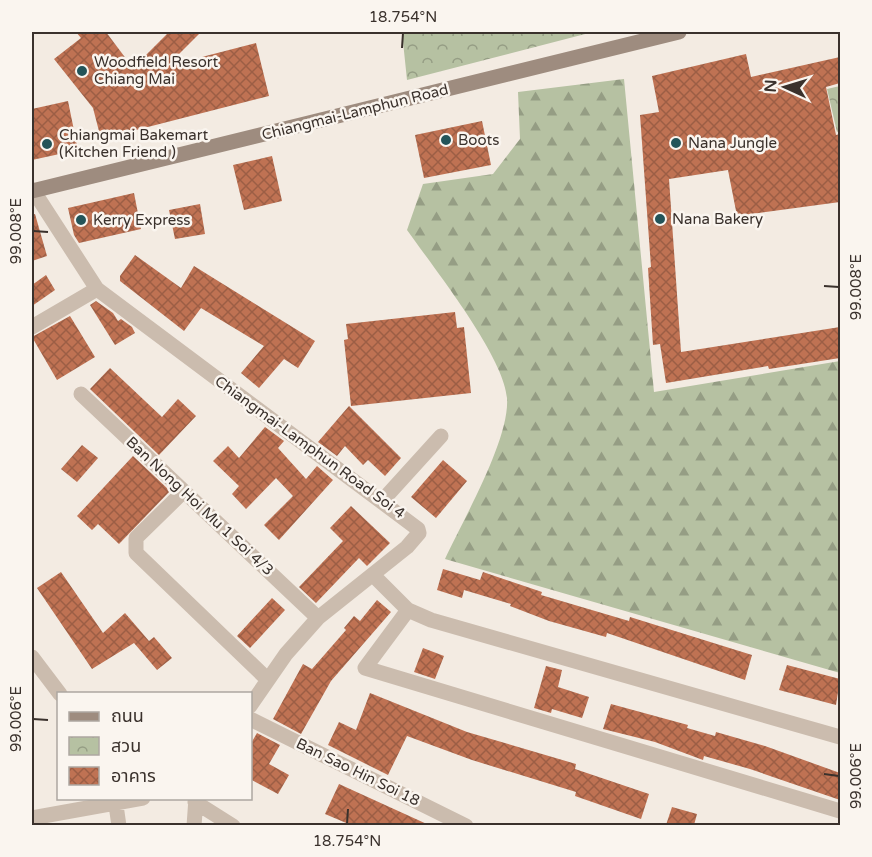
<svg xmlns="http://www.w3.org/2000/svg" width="872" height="857" font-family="'Varela Round','Noto Sans Thai',sans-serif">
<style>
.forest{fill:url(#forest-firs)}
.park{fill:url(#park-crowns)}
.building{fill:url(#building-cross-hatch)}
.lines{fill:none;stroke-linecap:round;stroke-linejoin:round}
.street{stroke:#cbbcae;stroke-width:15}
.secondary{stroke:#9e8c7f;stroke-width:15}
.ticks{fill:none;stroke:#3a312c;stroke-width:2}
.poi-dot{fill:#235459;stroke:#faf5ef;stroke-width:2}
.labels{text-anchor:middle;stroke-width:5;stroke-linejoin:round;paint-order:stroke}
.poi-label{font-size:15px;fill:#3a312c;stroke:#faf5ef;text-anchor:start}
.street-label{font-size:15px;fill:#3a312c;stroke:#faf5ef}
.neatline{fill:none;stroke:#3a312c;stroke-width:2}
.ticks-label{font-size:15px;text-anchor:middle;fill:#3a312c}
</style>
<defs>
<pattern id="forest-firs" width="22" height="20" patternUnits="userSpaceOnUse" patternTransform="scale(1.5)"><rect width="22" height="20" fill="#b6c1a2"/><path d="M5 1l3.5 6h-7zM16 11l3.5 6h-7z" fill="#959d84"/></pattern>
<pattern id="park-crowns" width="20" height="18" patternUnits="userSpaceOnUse" patternTransform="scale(1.5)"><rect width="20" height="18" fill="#b6c1a2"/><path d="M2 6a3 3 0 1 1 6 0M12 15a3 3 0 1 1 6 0" fill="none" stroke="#959d84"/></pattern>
<pattern id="building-cross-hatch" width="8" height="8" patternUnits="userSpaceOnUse" patternTransform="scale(1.5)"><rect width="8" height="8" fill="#bf7253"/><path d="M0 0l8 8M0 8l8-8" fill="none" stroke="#9c5e45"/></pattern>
</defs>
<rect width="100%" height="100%" fill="#f3ebe2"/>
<path class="forest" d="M624,79L654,392L840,361V673L445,559C463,520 510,439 507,398C504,356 433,267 407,230L423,184L493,174L520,139L518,92Z"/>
<path class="park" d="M402,32H593L407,80Z
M840,86V131L837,132L827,89Z"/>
<path class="building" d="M76,32H106L133,68L169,32H201L167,66L256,43L269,96L101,139L93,108L54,59L81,38Z
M746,54L751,77L840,57V83L826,87L836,135L840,134V202L737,216L728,170L669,179L681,352L840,327V358L769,369L768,366L666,383L660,344L653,345L648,268L651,267L640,115L659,112L652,76Z
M68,101L78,150L32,160V109Z
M482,121L491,165L424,178L415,135Z
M272,156L282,201L244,210L233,165Z
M134,193L141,229L79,243L74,235L68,208Z
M200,204L205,234L175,239L169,210Z
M35,214L47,256L32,261V215Z
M135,255L181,288L194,266L315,341L298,368L284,359L259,388L241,373L264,346L201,308L184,331L120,281V276Z
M46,275L55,290L32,306V285Z
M96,301L113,313L118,321L121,319L132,327L135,333L115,345L90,305Z
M455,312L457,328L464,327L471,393L351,406L344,340L348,339L346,324Z
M70,316L95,357L57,380L32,337Z
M110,368L162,417L178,399L196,416L159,455L90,389Z
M349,406L401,458L385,476L368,460L363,465L345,446L337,456L318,442Z
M265,427L284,441L278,448L306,479L317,466L333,480L279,540L264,525L293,496L276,478L246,509L232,494L239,486L213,461L228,446L239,458Z
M82,445L98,458L77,482L61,469Z
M133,456L170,491L119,544L98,524L92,530L77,516Z
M443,460L467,481L436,518L411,497Z
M351,506L390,543L367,566L359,558L316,603L299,587L343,541L330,528Z
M443,569L480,580L483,572L542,592L541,595L629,621L630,617L752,655L745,680L607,633L606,637L549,621L510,606L511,604L464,590L462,598L437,590Z
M61,572L103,633L125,613L149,641L154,637L172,658L157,670L134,643L92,669L37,588Z
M272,598L285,610L250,648L237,636Z
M377,600L391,612L331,681L301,734L273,719L303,664L312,669L346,630L344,628L354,616L360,621Z
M423,648L444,656L435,679L414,672Z
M787,665L840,679L836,705L779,690Z
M546,666L562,670L558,687L589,697L582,718L552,709L551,713L534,708Z
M370,693L467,732L576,764L575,769L649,794L641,819L575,796L576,792L472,760L407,736L388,775L328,745L339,722L356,730Z
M611,704L688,725L687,728L715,736L716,732L765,746L840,773V800L750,769L704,756L703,760L655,742L603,729Z
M257,733L280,745L269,764L289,775L278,794L250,779V745Z
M339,784L429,825H351L325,814Z
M672,807L697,814L694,825H666Z"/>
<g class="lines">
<path class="street" d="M33,190L97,289L418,529L419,533L407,547L318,618L286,654L250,706
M32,327L97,289
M81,394L318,618
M184,491L136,538V553L268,680
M382,501L441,436
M373,575L408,610L431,620L840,737
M408,610L365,668L840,811
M32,657L60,694
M250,719L466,826
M195,802L233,826
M116,805L119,826
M32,818L143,798
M194,826L196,798"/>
<path class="secondary" d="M32,191L679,32"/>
</g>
<path class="ticks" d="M402,48L403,33M33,231L48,232M824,286L839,287M33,719L48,720M824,774L839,776M347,824L348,809"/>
<g class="poi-dot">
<circle cx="82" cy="71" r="6"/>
<circle cx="446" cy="140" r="6"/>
<circle cx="676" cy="143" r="6"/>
<circle cx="47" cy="144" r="6"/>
<circle cx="660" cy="219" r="6"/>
<circle cx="81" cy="220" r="6"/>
</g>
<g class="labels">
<g class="poi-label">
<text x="94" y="67">Woodfield Resort<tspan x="94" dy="17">Chiang Mai</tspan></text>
<text x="59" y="140">Chiangmai Bakemart<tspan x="59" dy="17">(Kitchen Friend )</tspan></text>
<text x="458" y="145">Boots</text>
<text x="688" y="148">Nana Jungle</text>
<text x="672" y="224">Nana Bakery</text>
<text x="93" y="225">Kerry Express</text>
</g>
<g class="street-label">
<text transform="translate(355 112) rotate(-14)" y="5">Chiangmai-Lamphun Road</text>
<text transform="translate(310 447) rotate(36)" y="5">Chiangmai-Lamphun Road Soi 4</text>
<text transform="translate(200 506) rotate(43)" y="5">Ban Nong Hoi Mu 1 Soi 4/3</text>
<text transform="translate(358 772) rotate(26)" y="5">Ban Sao Hin Soi 18</text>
</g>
</g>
<rect width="872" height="857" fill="none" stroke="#faf5ef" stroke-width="66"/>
<rect x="57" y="692" width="195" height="108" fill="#faf5ef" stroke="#ada7a1" stroke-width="1.5"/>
<rect x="69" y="712" width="30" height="9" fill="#9e8c7f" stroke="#ada7a1" stroke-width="1.5"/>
<text x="111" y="722" font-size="18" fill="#3a312c">ถนน</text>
<rect x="69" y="737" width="30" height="18" fill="url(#park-crowns)" stroke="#ada7a1" stroke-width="1.5"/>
<text x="111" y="752" font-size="18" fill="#3a312c">สวน</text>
<rect x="69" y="767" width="30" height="18" fill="url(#building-cross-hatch)" stroke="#ada7a1" stroke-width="1.5"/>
<text x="111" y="782" font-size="18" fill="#3a312c">อาคาร</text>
<g transform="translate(785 87) rotate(274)" stroke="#faf5ef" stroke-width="4.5" paint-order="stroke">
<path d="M0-4.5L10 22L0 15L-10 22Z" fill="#3a312c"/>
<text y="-9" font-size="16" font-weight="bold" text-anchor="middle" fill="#3a312c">N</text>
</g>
<rect x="33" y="33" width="806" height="791" class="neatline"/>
<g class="ticks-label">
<text x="403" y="22">18.754°N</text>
<text transform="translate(16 231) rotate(-90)" y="5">99.008°E</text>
<text transform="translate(856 287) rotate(-90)" y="5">99.008°E</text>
<text transform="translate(16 719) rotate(-90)" y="5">99.006°E</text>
<text transform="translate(856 776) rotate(-90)" y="5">99.006°E</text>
<text x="347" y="846">18.754°N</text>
</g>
</svg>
